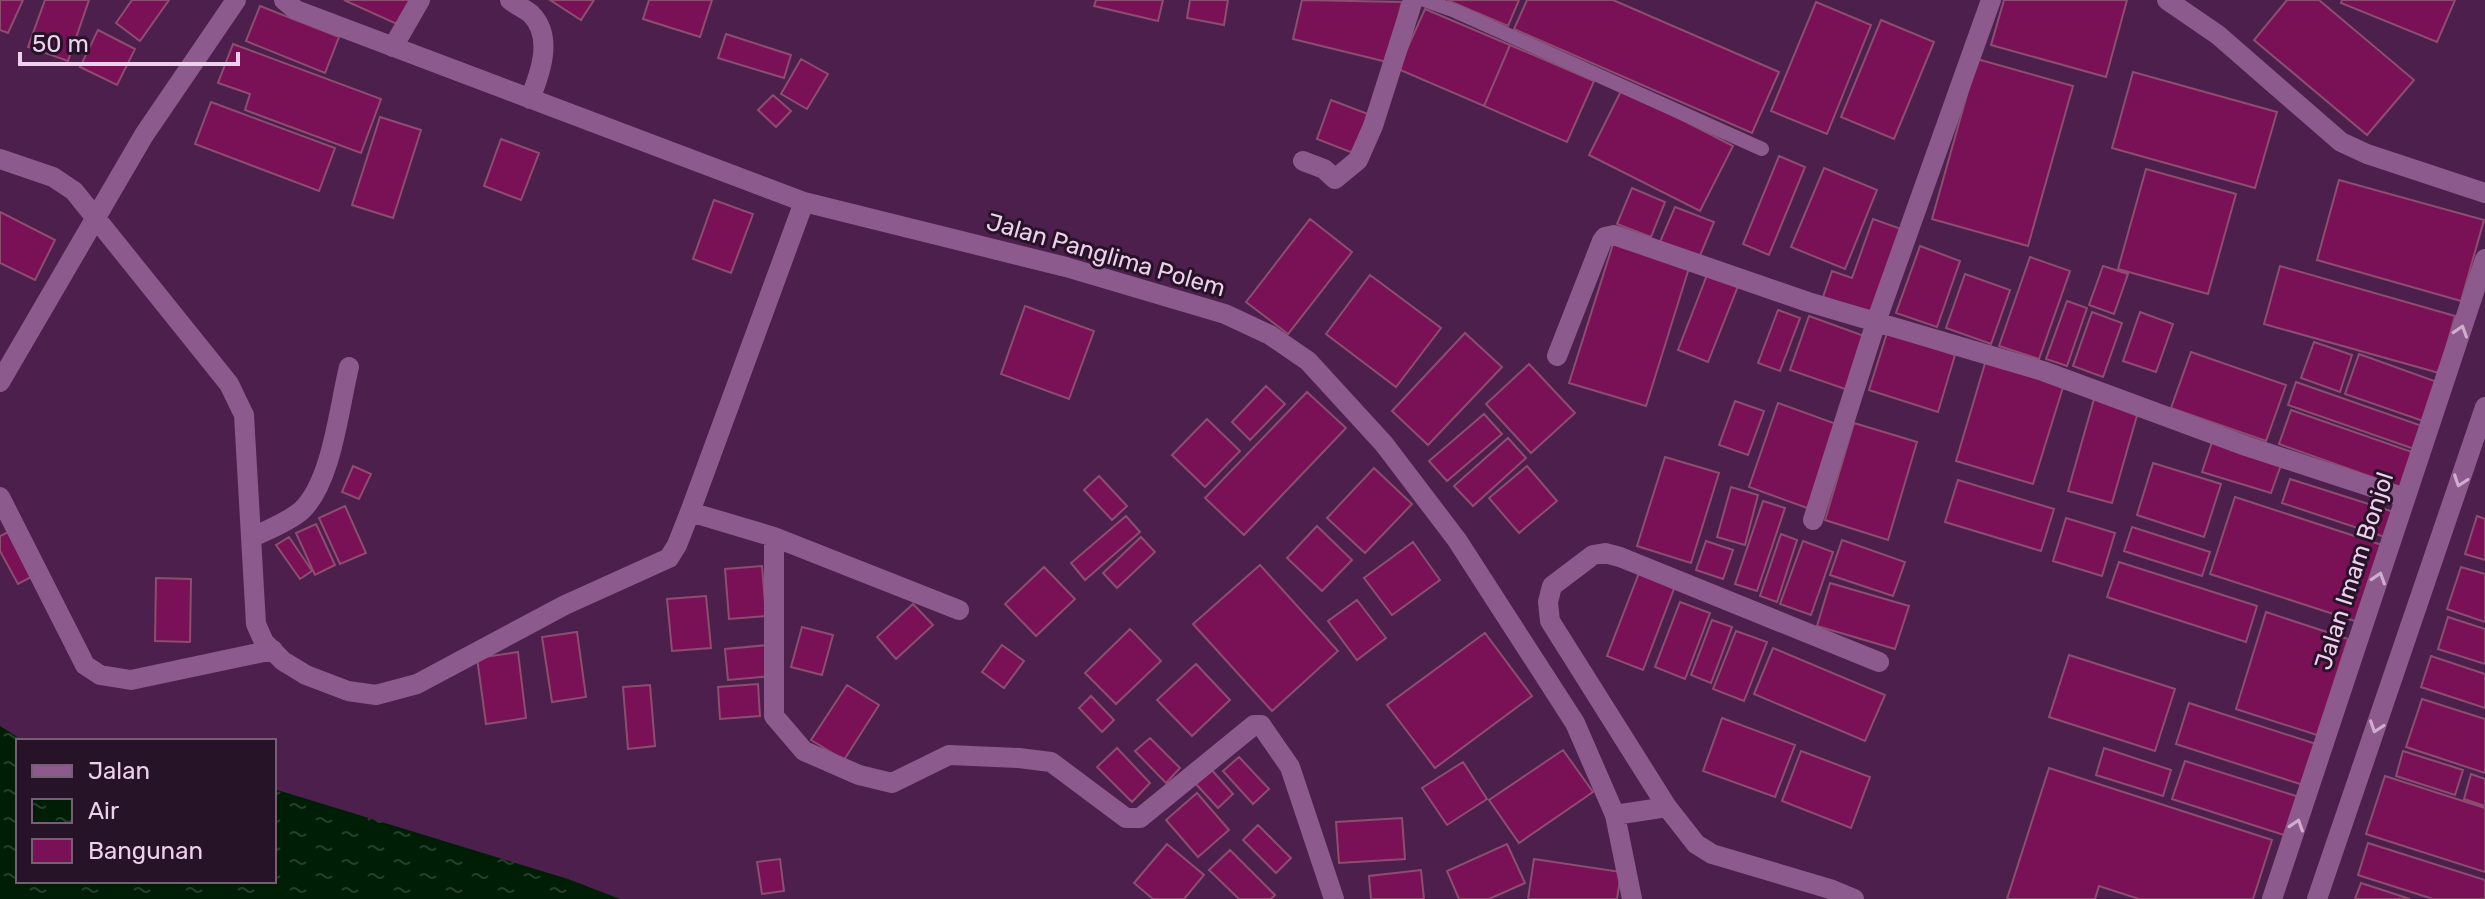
<svg xmlns="http://www.w3.org/2000/svg" width="2485" height="899" font-family="Rubik,sans-serif">
<style>
.water{fill:url(#water-ripples)}
.building{fill:#7a1156;stroke:#8c4d70;stroke-width:2}
.lines{fill:none;stroke-linecap:round;stroke-linejoin:round}
.lane{stroke:#8c5a8c;stroke-width:14}
.street{stroke:#8c5a8c;stroke-width:20}
.secondary{stroke:#8c5a8c;stroke-width:20}
.oneway{stroke:#d0adcf}
.labels{text-anchor:middle;stroke-width:6;stroke-linejoin:round;paint-order:stroke}
.street-label{font-size:24px;fill:#edd1ec;stroke:#271328}
</style>
<defs>
<pattern id="water-ripples" width="26" height="14" patternUnits="userSpaceOnUse" patternTransform="scale(2)"><rect width="26" height="14" fill="#001e05"/><path d="M2 4q2-2 4 0t4 0M15 11q2-2 4 0t4 0" fill="none" stroke="#263e2a"/></pattern>
</defs>
<rect width="100%" height="100%" fill="#4d1f4d"/>
<path class="water" d="M0,726L24,741H18V881H274V789L568,879L620,899H0Z"/>
<path class="building" d="M0,0H23L8,33L0,30Z
M45,0H89L68,61L28,47Z
M132,0H169L140,41L116,23Z
M344,0H410L399,25Z
M550,0H594L581,20Z
M649,0H712L700,37L643,19Z
M1096,0H1163L1158,21L1094,6Z
M1190,0H1228L1224,25L1187,18Z
M1302,0L1402,2L1387,62L1293,39Z
M1447,0H1519L1508,26Z
M1527,0H1613L1779,72L1752,133L1514,29Z
M2004,0H2127L2106,77L1991,45Z
M2287,0H2319L2414,80L2367,135L2254,40Z
M2342,0H2455L2437,42L2341,3Z
M1816,2L1871,25L1827,134L1771,111Z
M260,6L339,37L325,73L246,41Z
M1425,9L1510,45L1484,106L1398,69Z
M1881,20L1934,42L1894,139L1841,117Z
M98,30L135,49L117,85L80,67Z
M726,34L791,55L784,78L718,58Z
M233,44L381,99L361,153L245,110L250,94L218,83Z
M1510,45L1594,81L1567,142L1484,106Z
M801,59L828,74L807,109L781,94Z
M1977,59L2073,86L2028,246L1932,219Z
M2133,72L2277,112L2255,188L2112,148Z
M1622,89L1733,146L1700,211L1589,155Z
M773,95L791,111L776,127L758,110Z
M1331,100L1368,114L1353,153L1317,139Z
M211,102L335,148L319,191L195,144Z
M380,117L421,130L393,218L352,205Z
M501,139L539,153L521,200L484,186Z
M1779,156L1805,167L1769,255L1743,244Z
M1824,168L1877,190L1845,269L1791,247Z
M2146,169L2236,194L2208,294L2118,269Z
M2339,180L2484,220L2461,301L2317,260Z
M1632,188L1665,202L1651,237L1617,224Z
M714,200L753,214L731,273L693,259Z
M1675,207L1714,222L1699,258L1660,242Z
M0,212L55,240L35,280L0,263Z
M1310,219L1352,252L1288,334L1246,302Z
M1873,219L1904,230L1874,315L1823,297L1832,271L1852,278Z
M1613,244L1689,268L1646,406L1569,383Z
M1920,246L1960,261L1937,327L1896,313Z
M2030,257L2070,271L2039,359L1999,346Z
M2103,266L2128,274L2114,314L2089,305Z
M2280,266L2455,316L2439,373L2264,324Z
M1965,274L2010,290L1991,344L1946,328Z
M1370,275L1441,328L1396,387L1326,334Z
M1707,275L1738,286L1708,362L1678,350Z
M2067,301L2087,308L2067,366L2046,359Z
M1025,306L1094,331L1069,399L1001,374Z
M1778,310L1800,318L1780,371L1758,363Z
M2092,312L2122,323L2103,377L2073,366Z
M2140,312L2173,324L2156,372L2123,361Z
M1809,316L1867,337L1848,390L1790,370Z
M1465,333L1502,367L1428,445L1392,411Z
M1887,333L1955,355L1938,412L1869,390Z
M2314,342L2352,355L2340,392L2301,378Z
M2191,352L2286,385L2266,441L2171,408Z
M2359,354L2440,383L2426,422L2345,394Z
M1986,360L2064,384L2033,484L1956,461Z
M1529,364L1575,413L1531,453L1486,404Z
M2296,382L2425,427L2417,450L2288,405Z
M1266,386L1285,404L1250,440L1232,422Z
M1307,392L1346,428L1244,535L1205,498Z
M2094,399L2138,412L2112,503L2068,491Z
M1735,401L1764,411L1748,455L1719,445Z
M1778,403L1839,425L1810,509L1749,487Z
M2291,410L2415,453L2403,488L2279,444Z
M1484,414L1502,434L1447,481L1429,461Z
M1207,419L1240,451L1205,487L1172,455Z
M1854,423L1917,442L1888,540L1825,520Z
M1508,438L1526,458L1473,506L1454,486Z
M2212,442L2281,465L2271,493L2202,472Z
M1665,457L1719,473L1691,563L1637,546Z
M2153,463L2221,484L2204,537L2137,515Z
M353,466L371,474L359,499L342,492Z
M1527,466L1557,501L1519,533L1489,498Z
M1374,468L1412,504L1365,553L1327,518Z
M1099,476L1127,506L1112,520L1084,490Z
M2290,479L2397,513L2388,538L2282,503Z
M1958,480L2054,509L2041,551L1945,522Z
M1731,487L1758,495L1745,545L1717,537Z
M2235,497L2382,545L2358,622L2210,574Z
M1763,501L1785,508L1757,591L1735,584Z
M345,506L366,553L340,564L319,518Z
M1126,516L1140,532L1085,580L1071,563Z
M2477,516L2485,519V560L2465,554Z
M2066,518L2115,533L2102,576L2053,561Z
M316,524L335,565L315,575L296,533Z
M1317,526L1352,560L1322,591L1287,558Z
M2132,527L2210,552L2202,576L2124,551Z
M10,531L35,575L18,584L0,551V536Z
M1781,534L1797,540L1777,602L1760,596Z
M289,537L312,571L300,579L276,545Z
M1141,537L1155,552L1117,588L1103,573Z
M1842,540L1905,562L1893,596L1830,575Z
M1706,541L1733,550L1723,579L1696,570Z
M1803,541L1833,552L1811,615L1780,604Z
M1413,542L1440,580L1392,615L1364,578Z
M2119,562L2257,606L2246,642L2107,597Z
M1260,565L1338,651L1272,711L1193,624Z
M762,566L766,616L729,619L725,569Z
M1044,567L1075,599L1036,636L1005,604Z
M2461,567L2485,574V622L2447,609Z
M1639,573L1675,586L1643,670L1607,656Z
M156,578L191,579L190,642L155,641Z
M1830,583L1909,606L1895,649L1817,626Z
M706,596L711,648L672,651L667,599Z
M1357,600L1386,638L1357,660L1328,621Z
M1680,602L1710,613L1685,679L1655,667Z
M913,604L933,625L896,659L877,637Z
M2266,612L2348,639L2317,735L2236,709Z
M2448,617L2485,629V664L2438,649Z
M1712,620L1732,627L1711,683L1691,675Z
M802,627L833,635L822,675L791,667Z
M1130,629L1161,661L1116,704L1085,673Z
M1736,631L1767,642L1744,701L1713,689Z
M577,632L586,697L552,702L542,637Z
M1485,633L1532,696L1435,768L1387,705Z
M768,645L772,676L728,680L725,649Z
M1002,645L1024,661L1004,688L982,672Z
M1773,648L1885,695L1865,741L1754,694Z
M518,652L526,718L486,724L477,658Z
M2069,655L2175,689L2155,751L2049,717Z
M2431,656L2485,674V708L2421,687Z
M1196,664L1230,700L1192,736L1157,700Z
M758,684L760,716L720,719L718,687Z
M650,685L655,746L628,749L623,687Z
M847,685L879,705L844,760L811,740Z
M1091,696L1114,720L1102,732L1079,708Z
M2422,699L2485,719V773L2406,747Z
M2189,703L2316,744L2303,785L2176,744Z
M1722,718L1795,745L1775,797L1703,771Z
M1150,738L1180,768L1166,783L1135,751Z
M1117,748L1150,783L1132,802L1097,767Z
M2104,748L2171,770L2163,796L2096,775Z
M1563,750L1593,792L1519,843L1489,800Z
M1801,751L1870,777L1851,828L1782,801Z
M2403,751L2463,770L2455,795L2396,776Z
M1239,757L1269,789L1253,804L1223,771Z
M2185,761L2299,797L2287,836L2172,799Z
M1463,762L1487,799L1447,825L1422,788Z
M1210,768L1233,794L1218,808L1194,782Z
M2049,768L2272,840L2253,899H2139L2099,886L2095,899H2007Z
M2471,774L2485,779V806L2464,799Z
M2385,776L2485,808V872L2366,834Z
M1197,793L1229,830L1198,857L1166,820Z
M1402,818L1405,859L1339,863L1336,822Z
M1258,825L1291,858L1276,873L1243,840Z
M2368,843L2485,880V899H2433L2358,875Z
M1167,844L1204,875L1184,899H1153L1134,883Z
M1507,844L1525,883L1489,899H1459L1447,871Z
M1230,850L1275,895L1271,899H1239L1209,870Z
M780,859L784,891L762,894L757,862Z
M1534,859L1621,872L1617,899H1528Z
M1421,870L1424,899H1371L1369,876Z
M2361,883L2410,899H2355Z"/>
<g class="lines">
<path class="lane" d="M1424,0L1455,11L1762,149"/>
<path class="street" d="M284,0L296,10L804,202L1066,267L1225,314L1270,335L1308,361L1384,444L1457,540L1575,723L1615,815L1632,899
M510,0C516,5 525,9 531,14C554,37 540,74 530,99
M2167,0L2218,35L2341,142L2367,154L2485,193
M393,47L420,0
M0,159L53,177L74,191L229,384L244,415L256,624L264,642L283,661L306,675L348,691L376,695L417,684L565,605L669,558L677,545L690,512L804,202
M1303,161L1324,169L1335,179L1358,160L1373,126L1413,0
M1557,356L1602,241L1605,237L1614,235L1808,302L2043,371L2246,446L2405,498
M0,382L144,135L236,0
M0,497L85,665L100,675L131,680L273,650
M690,512L774,537L959,610
M1813,520L1876,322L1991,0
M774,537V716L804,751L859,775L892,783L949,755L1019,758L1051,762L1126,818H1140L1254,725H1261L1290,767L1334,899
M251,538C267,530 288,522 301,511C332,483 339,407 349,367
M1667,807L1696,844L1712,854L1830,889L1854,899
M1615,815L1667,807L1550,621L1548,602L1552,586L1593,555L1605,553L1620,557L1879,662"/>
<path class="secondary" d="M2272,899L2485,259
M2317,899L2485,407"/>
</g>
<defs><path id="oneway-chevron" d="M-2-3.5L2.5 0L-2 3.5" fill="none" stroke-width="1.6" stroke-linecap="round" stroke-linejoin="round" transform="scale(2)"/></defs>
<g class="oneway">
<use href="#oneway-chevron" transform="translate(2461 331) rotate(-72)"/>
<use href="#oneway-chevron" transform="translate(2460 481) rotate(109)"/>
<use href="#oneway-chevron" transform="translate(2379 578) rotate(-72)"/>
<use href="#oneway-chevron" transform="translate(2376 727) rotate(109)"/>
<use href="#oneway-chevron" transform="translate(2297 825) rotate(-72)"/>
</g>
<g class="labels">
<g class="street-label">
<text transform="translate(1106 255) rotate(16)" y="8">Jalan Panglima Polem</text>
<text transform="translate(2354 571) rotate(-72)" y="8">Jalan Imam Bonjol</text>
</g>
</g>
<rect x="16" y="739" width="260" height="144" fill="#271328" stroke="#765f76" stroke-width="2"/>
<rect x="32" y="765" width="40" height="12" fill="#8c5a8c" stroke="#765f76" stroke-width="2"/>
<text x="88" y="779" font-size="24" fill="#edd1ec">Jalan</text>
<rect x="32" y="799" width="40" height="24" fill="url(#water-ripples)" stroke="#765f76" stroke-width="2"/>
<text x="88" y="819" font-size="24" fill="#edd1ec">Air</text>
<rect x="32" y="839" width="40" height="24" fill="#7a1156" stroke="#765f76" stroke-width="2"/>
<text x="88" y="859" font-size="24" fill="#edd1ec">Bangunan</text>
<path d="M20 52v12h218v-12" fill="none" stroke="#edd1ec" stroke-width="4"/>
<text x="32" y="52" font-size="24" fill="#edd1ec" stroke="#271328" stroke-width="6" paint-order="stroke">50 m</text>
</svg>
